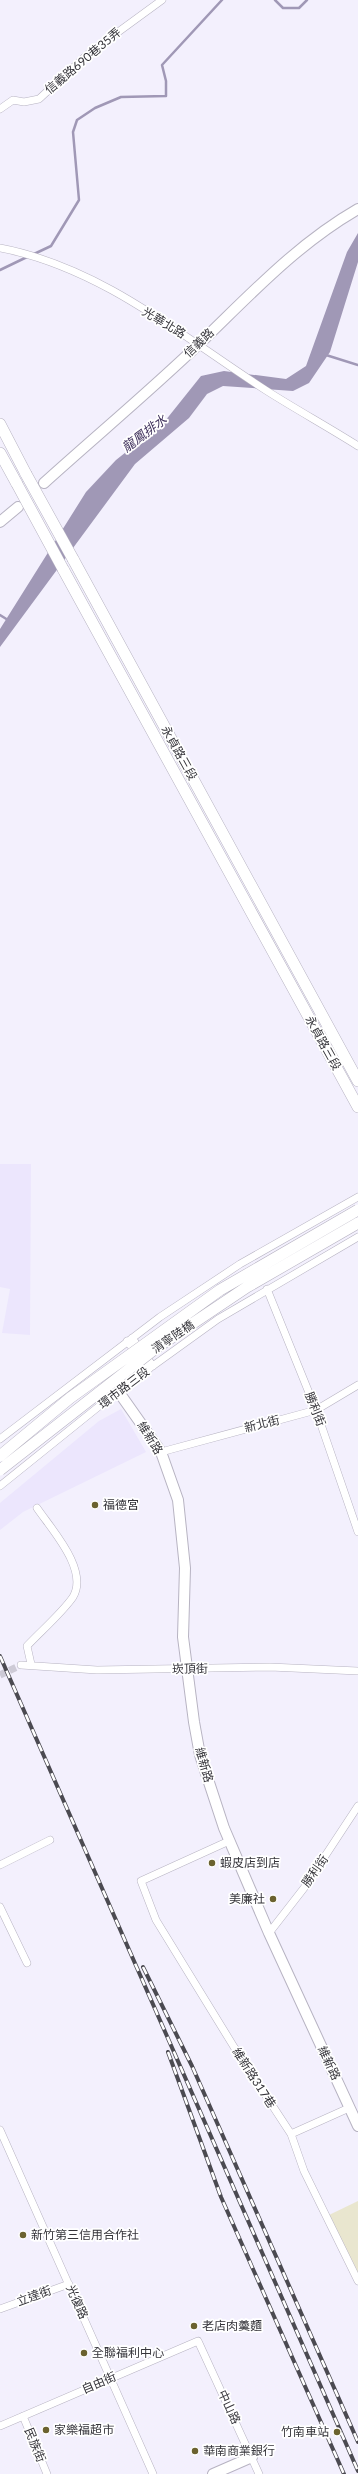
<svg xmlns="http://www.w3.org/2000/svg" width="358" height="2474" font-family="Lato,'Noto Sans TC',sans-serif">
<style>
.built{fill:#ece6fd}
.green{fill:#e9e6cf}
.water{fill:#a098b6}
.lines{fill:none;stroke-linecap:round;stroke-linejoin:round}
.stream{stroke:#a098b6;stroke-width:2.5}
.street-tunnel{stroke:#cdcad6;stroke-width:7;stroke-dasharray:7 3.5;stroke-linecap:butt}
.street-casing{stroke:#b7b3c2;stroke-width:8}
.secondary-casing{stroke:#b7b3c2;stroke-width:12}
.primary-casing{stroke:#b7b3c2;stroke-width:12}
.street{stroke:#fff;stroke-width:7}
.secondary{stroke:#fff;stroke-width:10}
.primary{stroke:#fff;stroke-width:11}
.rail-casing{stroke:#4b4a51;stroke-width:4}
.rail{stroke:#fff;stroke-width:2.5;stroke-dasharray:8;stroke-linecap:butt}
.primary-bridge-casing{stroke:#b7b3c2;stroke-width:12;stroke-linecap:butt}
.primary-bridge{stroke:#fff;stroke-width:11}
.poi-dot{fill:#6b622f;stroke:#fff;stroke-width:1.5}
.labels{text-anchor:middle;stroke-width:3.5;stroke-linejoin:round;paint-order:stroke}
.street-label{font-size:12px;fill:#35343a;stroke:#fff}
.poi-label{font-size:12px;fill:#35343a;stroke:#fff;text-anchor:start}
.water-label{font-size:13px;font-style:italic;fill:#3e305b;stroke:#fff}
</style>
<rect width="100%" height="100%" fill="#f3f0fd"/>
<path class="built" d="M0,1164H31L30,1335L2,1333L10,1289L0,1287Z
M121,1409L146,1452L23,1512L0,1530V1503L99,1421Z"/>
<path class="green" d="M358,2201V2276L329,2215Z"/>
<path class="water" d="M358,233V262L330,352L309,383L293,391L223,386L207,394L189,418L135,464L0,647V629L86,492L116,460L165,421L201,376L224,371L286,379L306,366L347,252Z"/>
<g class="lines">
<path class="stream" d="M275,0L283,8H299L307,0
M34,254L51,246L79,200L73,132L77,120L95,108L121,97L166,96V81L162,65L222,0
M0,270L27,257
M326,355L358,365
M0,615L8,620"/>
<path class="street-tunnel" d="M0,1675L21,1665"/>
<defs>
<path id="street" d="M0,109L13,100L24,102L39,99L88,54L162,0
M0,248C101,267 183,337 267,391C297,410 328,427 358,446
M267,1289L316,1410L358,1532
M132,1338L153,1366
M127,1341L149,1369
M0,1439L160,1317L240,1264L358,1197
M161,1452L316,1410L358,1385
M0,1486L118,1391L218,1319L358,1237
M31,1664L27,1646C40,1632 62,1613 73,1597C89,1570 52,1530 37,1508
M21,1665L97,1670L270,1667L358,1671
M229,1841L141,1881L156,1920L234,2047L291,2134L304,2171L358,2281
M0,1865L50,1840
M0,1907L27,1963
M269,1933L304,1888L358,1806
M0,2130L153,2474
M291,2134L349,2108
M0,2309L69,2284
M23,2416L47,2474
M0,2426L198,2341L259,2474"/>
<path id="secondary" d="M44,483C96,436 150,391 200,343C250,295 297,244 358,209
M0,522L18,507
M118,1391L161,1452L178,1500L185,1568L183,1637L194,1722L200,1755L224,1828L269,1933L358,2126
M213,2474L252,2457"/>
<path id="primary" d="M0,424L26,474
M0,453L17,484
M73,559L358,1081
M63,569L358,1107"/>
</defs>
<use href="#street" class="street-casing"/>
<use href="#secondary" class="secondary-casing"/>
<use href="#primary" class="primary-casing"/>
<use href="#street" class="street"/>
<use href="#secondary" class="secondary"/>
<use href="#primary" class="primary"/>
<defs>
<path id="rail" d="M0,1656L358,2471
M143,1967L192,2066L358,2442
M168,2052L221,2197L344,2474"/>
</defs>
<use href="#rail" class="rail-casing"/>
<use href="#rail" class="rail"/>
<defs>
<path id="primary-bridge" d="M26,474L73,559
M17,484L63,569
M0,1456L70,1398L220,1290L358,1210
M0,1470L156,1348L247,1287L358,1223"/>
</defs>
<use href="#primary-bridge" class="primary-bridge-casing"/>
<use href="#primary-bridge" class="primary-bridge"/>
</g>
<g class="poi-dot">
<circle cx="95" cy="1505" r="4"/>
<circle cx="212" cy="1863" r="4"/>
<circle cx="273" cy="1899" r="4"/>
<circle cx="23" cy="2235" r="4"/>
<circle cx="194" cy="2326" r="4"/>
<circle cx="84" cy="2353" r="4"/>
<circle cx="46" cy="2430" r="4"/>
<circle cx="337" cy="2432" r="4"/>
<circle cx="195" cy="2451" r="4"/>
</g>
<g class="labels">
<g class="street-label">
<text transform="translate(83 61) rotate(-40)" y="4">信義路690巷35弄</text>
<text transform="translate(164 323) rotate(31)" y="4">光華北路</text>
<text transform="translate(199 343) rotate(-43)" y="4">信義路</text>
<text transform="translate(179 753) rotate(61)" y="4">永貞路三段</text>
<text transform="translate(323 1043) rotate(61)" y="4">永貞路三段</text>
<text transform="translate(173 1337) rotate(-34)" y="4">清寧陸橋</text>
<text transform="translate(124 1388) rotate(-37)" y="4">環市路三段</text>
<text transform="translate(315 1409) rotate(69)" y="4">勝利街</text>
<text transform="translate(262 1424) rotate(-14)" y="4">新北街</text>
<text transform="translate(150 1438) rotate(58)" y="4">維新路</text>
<text transform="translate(190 1669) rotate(-1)" y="4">崁頂街</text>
<text transform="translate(204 1765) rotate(74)" y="4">維新路</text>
<text transform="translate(315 1871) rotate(-55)" y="4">勝利街</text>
<text transform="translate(329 2063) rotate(65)" y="4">維新路</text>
<text transform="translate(254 2078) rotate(57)" y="4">維新路317巷</text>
<text transform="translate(34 2296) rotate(-20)" y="4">立達街</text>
<text transform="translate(77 2302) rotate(66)" y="4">光復路</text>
<text transform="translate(99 2383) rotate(-23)" y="4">自由街</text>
<text transform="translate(229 2407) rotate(65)" y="4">中山路</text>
<text transform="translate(35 2445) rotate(68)" y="4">民族街</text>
</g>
<g class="poi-label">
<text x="103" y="1509">福德宮</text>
<text x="220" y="1867">蝦皮店到店</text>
<text x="265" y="1903" text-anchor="end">美廉社</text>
<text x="31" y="2239">新竹第三信用合作社</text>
<text x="202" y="2330">老店肉羮麵</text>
<text x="92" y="2357">全聯福利中心</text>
<text x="54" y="2434">家樂福超市</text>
<text x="329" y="2436" text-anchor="end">竹南車站</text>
<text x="203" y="2455">華南商業銀行</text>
</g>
<g class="water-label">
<text transform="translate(144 433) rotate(-37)" y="5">龍鳳排水</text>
</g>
</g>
</svg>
